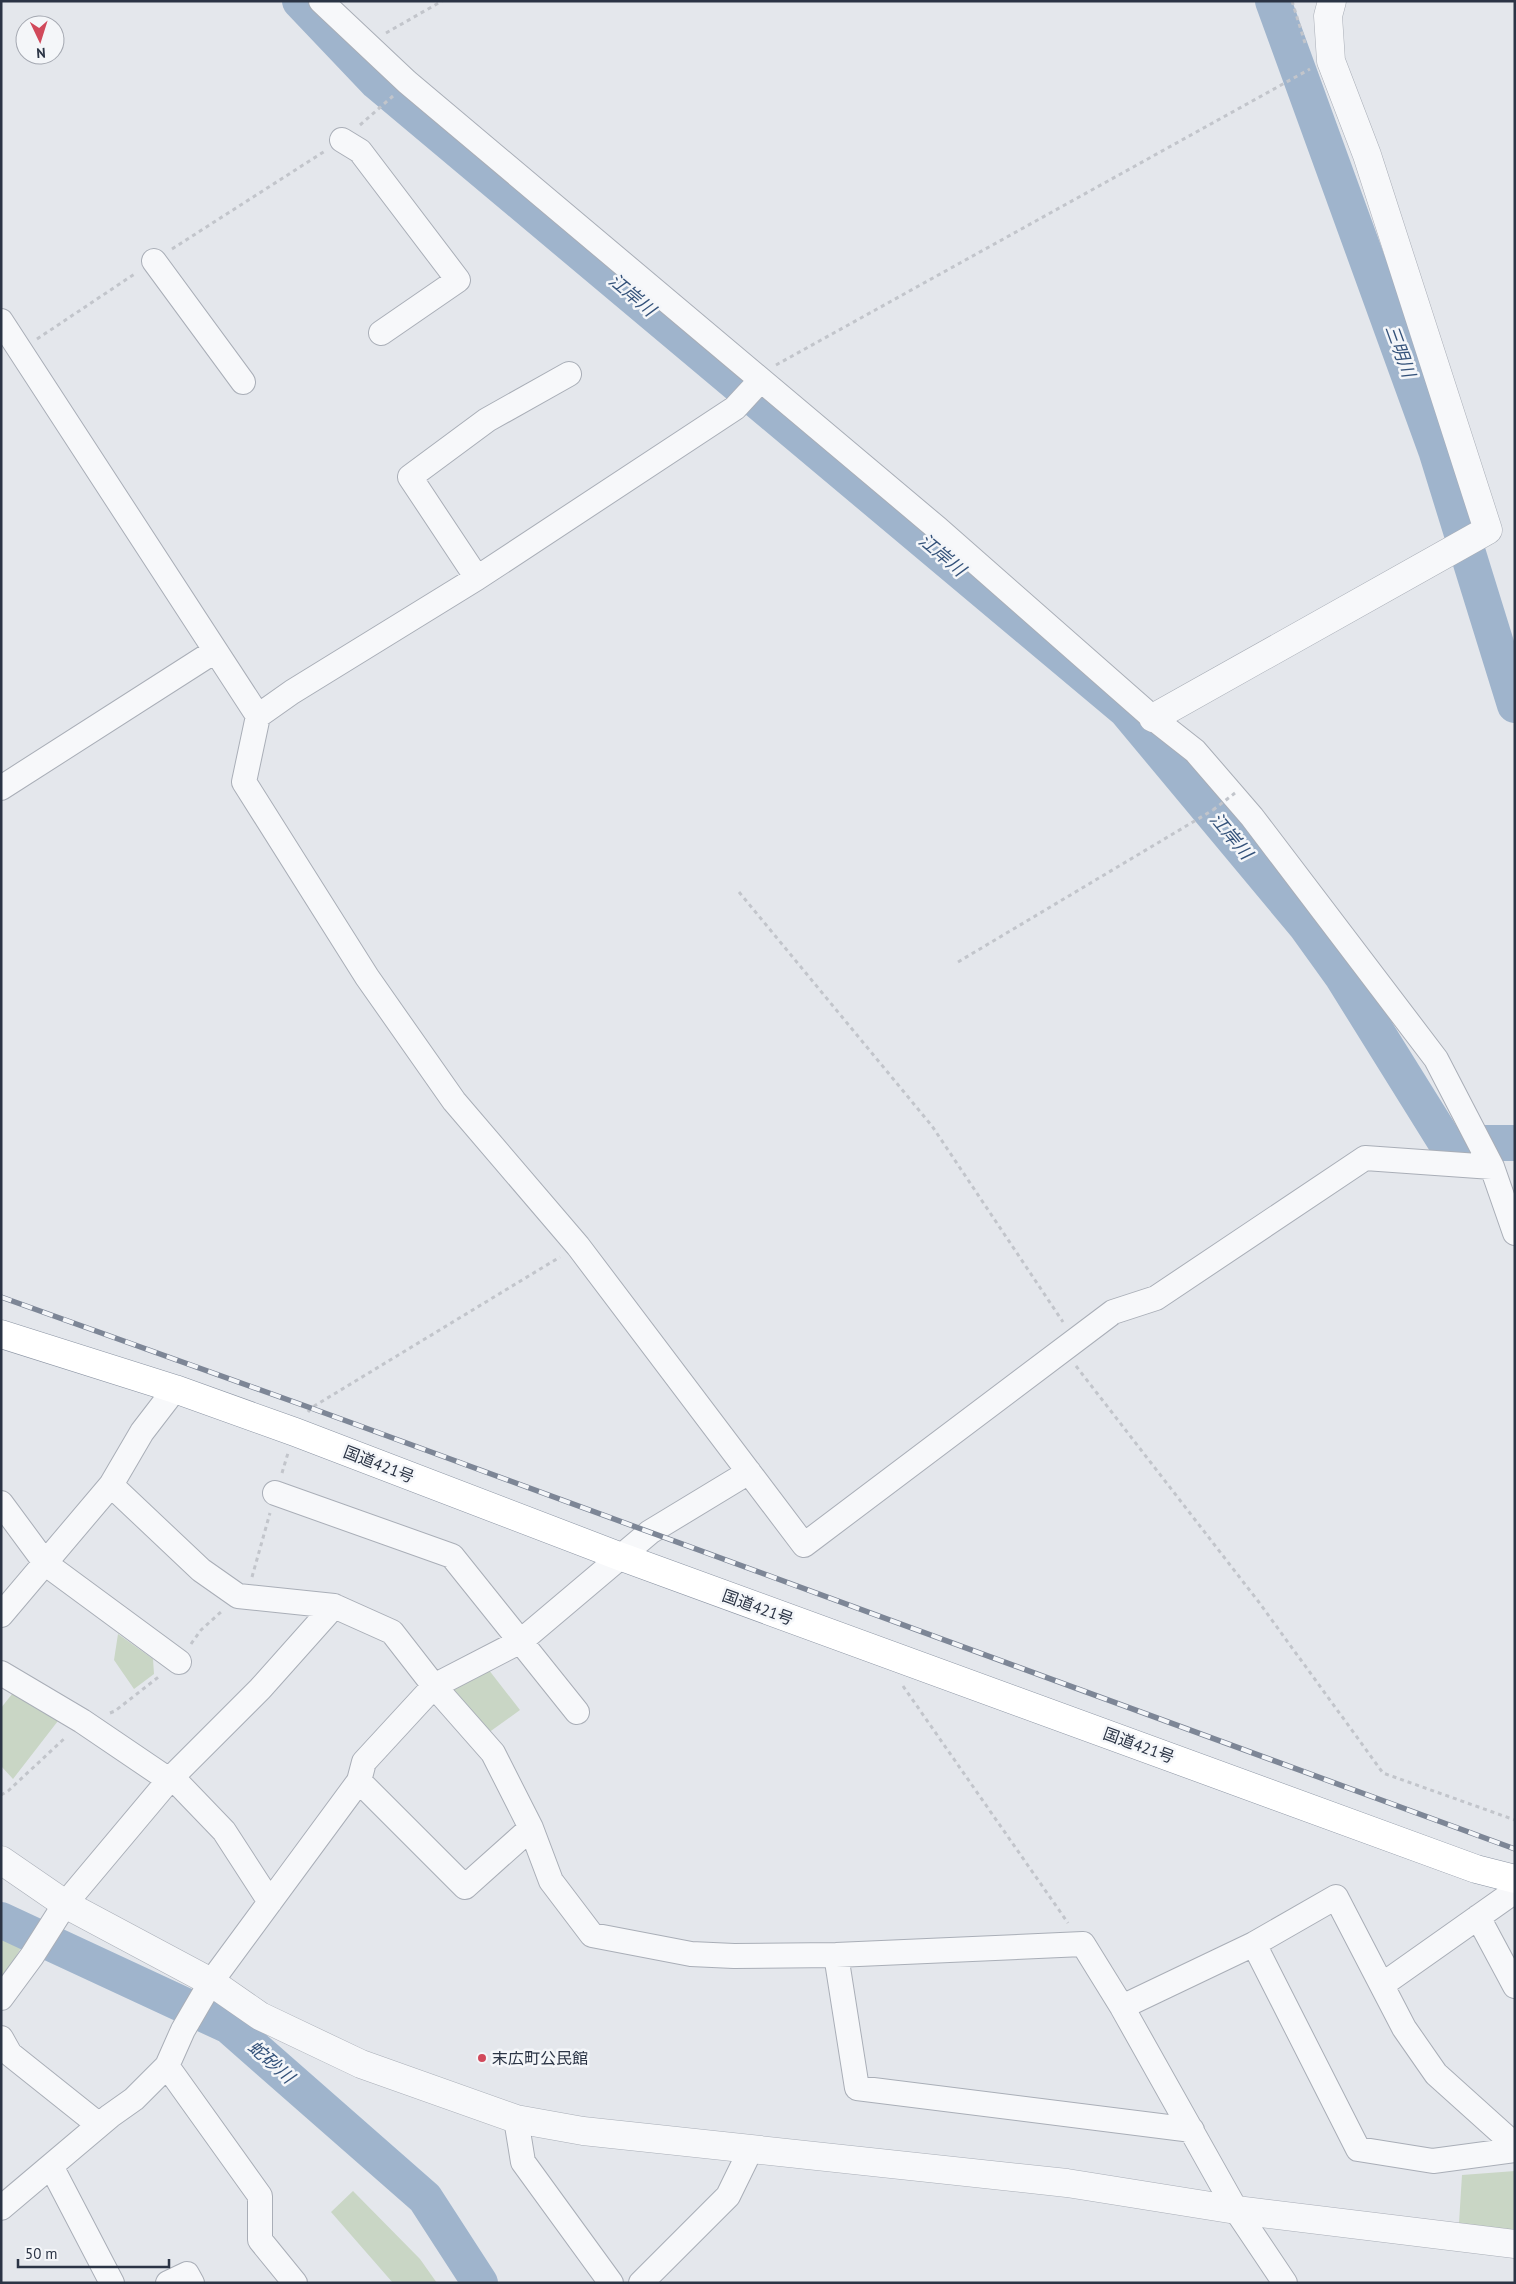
<svg xmlns="http://www.w3.org/2000/svg" width="1516" height="2284" font-family="'PT Sans','Noto Sans JP',sans-serif">
<style>
.green{fill:#c9d6c5}
.lines{fill:none;stroke-linecap:round;stroke-linejoin:round}
.river{stroke:#9fb4cc;stroke-width:36}
.minor-casing{stroke:#a9aeb7;stroke-width:26}
.tertiary-casing{stroke:#a9aeb7;stroke-width:29}
.trunk-casing{stroke:#8b94a3;stroke-width:29}
.path{stroke:#c2c5cb;stroke-width:3;stroke-dasharray:4 4;stroke-linecap:butt}
.minor{stroke:#f7f8fa;stroke-width:24}
.tertiary{stroke:#f7f8fa;stroke-width:28}
.trunk{stroke:#fff;stroke-width:28}
.rail-casing{stroke:#7d8696;stroke-width:5.5}
.rail{stroke:#f4f6f9;stroke-width:4;stroke-dasharray:11;stroke-linecap:butt}
.path-bridge{stroke:#c2c5cb;stroke-width:3;stroke-dasharray:4 4;stroke-linecap:butt}
.poi-dot{fill:#d1495b;stroke:#f4f6f9;stroke-width:2}
.labels{text-anchor:middle;stroke-width:5;stroke-linejoin:round;paint-order:stroke}
.street-label{font-size:16px;fill:#2b3445;stroke:#f4f6f9}
.poi-label{font-size:16px;fill:#2b3445;stroke:#f4f6f9;text-anchor:start}
.water-label{font-size:18px;font-style:italic;fill:#34527a;stroke:#f4f6f9}
</style>
<rect width="100%" height="100%" fill="#e4e7ec"/>
<path class="green" d="M118,1634L153,1659L154,1674L134,1689L114,1660Z
M485,1665L520,1710L488,1733L453,1695L457,1680Z
M16,1689L61,1717L13,1779L1,1766V1708Z
M1,1935L22,1946L1,1983Z
M1515,2171V2230L1459,2223L1462,2175Z
M353,2191L420,2259L437,2283H393L331,2212Z"/>
<g class="lines">
<path class="river" d="M300,1L377,82L1126,710L1306,926L1342,976L1446,1143H1515
M1273,1L1436,450L1515,705
M1,1920L229,2026L425,2198L480,2283"/>
<defs>
<path id="minor" d="M321,1L407,82L937,528L1153,718L1195,751L1252,817L1436,1059L1492,1167L1515,1233
M342,140L360,151L458,280L381,333
M154,261L243,382
M1,321L258,716
M760,381L735,408L477,578L292,692L258,716L244,782L367,977L454,1101L578,1246L804,1545L1113,1312L1156,1298L1365,1158L1492,1167
M477,578L410,477L487,420L569,374
M1,788L215,651
M111,1485L201,1570L238,1596L334,1606L392,1632L434,1686L493,1753L531,1828L551,1881L592,1935L691,1954L734,1956L836,1955L1083,1944L1122,2007L1236,2210L1285,2283
M275,1493L452,1556L577,1712
M1,1503L46,1564L179,1662
M1,1615L111,1485L142,1432L175,1389
M1,1673L82,1721L169,1780
M172,1777L224,1831L270,1902
M359,1781L465,1887L531,1828
M1478,1917L1515,1986
M1254,1944L1358,2149L1433,2161L1515,2150
M836,1955L857,2088L1192,2130
M1382,1985L1515,1891
M1,1998L32,1956L65,1904L169,1780L260,1689L334,1606
M1122,2007L1254,1944L1336,1897L1404,2028L1436,2074L1515,2145
M1,2038L10,2054L99,2125
M167,2066L260,2196V2240L295,2283
M516,2119L523,2162L611,2283
M51,2166L112,2283
M1,2208L110,2116L134,2099L167,2066L183,2030L211,1982L359,1781L364,1762L434,1686L521,1641L650,1532L749,1472
M168,2283L187,2274L192,2283
M641,2283L728,2196L751,2149"/>
<path id="tertiary" d="M1153,718L1488,530L1367,155L1331,61L1328,16L1332,1
M1,1860L65,1904L211,1982L260,2016L361,2064L516,2119L583,2131L1067,2183L1236,2210L1515,2244"/>
<path id="trunk" d="M1,1334L175,1389L295,1432L619,1556L1476,1869L1515,1879"/>
</defs>
<use href="#minor" class="minor-casing"/>
<use href="#tertiary" class="tertiary-casing"/>
<use href="#trunk" class="trunk-casing"/>
<path class="path" d="M1292,1L1305,43
M386,33L442,1
M360,125L393,96
M172,249L325,151
M37,339L136,273
M776,365L1310,69
M739,892L932,1126L1063,1322
M958,962L1213,810
M1076,1366L1258,1601L1383,1773L1515,1820
M308,1412L311,1408L560,1257
M282,1473L288,1453
M252,1577L270,1513
M191,1644L201,1630L222,1611
M903,1686L1068,1923
M110,1713L115,1711L161,1675
M1,1795L8,1791L66,1737"/>
<use href="#minor" class="minor"/>
<use href="#tertiary" class="tertiary"/>
<use href="#trunk" class="trunk"/>
<defs>
<path id="rail" d="M1,1297L311,1408L1515,1849"/>
</defs>
<use href="#rail" class="rail-casing"/>
<use href="#rail" class="rail"/>
<path class="path-bridge" d="M1213,810L1235,793"/>
</g>
<circle class="poi-dot" cx="482" cy="2058" r="5"/>
<g class="labels">
<g class="street-label">
<text transform="translate(379 1464) rotate(21)" y="6">国道421号</text>
<text transform="translate(758 1607) rotate(20)" y="6">国道421号</text>
<text transform="translate(1139 1745) rotate(20)" y="6">国道421号</text>
</g>
<g class="poi-label">
<text x="492" y="2064">末広町公民館</text>
</g>
<g class="water-label">
<text transform="translate(632 295) rotate(40)" y="6">江岸川</text>
<text transform="translate(1400 351) rotate(70)" y="6">三明川</text>
<text transform="translate(942 555) rotate(40)" y="6">江岸川</text>
<text transform="translate(1231 836) rotate(50)" y="6">江岸川</text>
<text transform="translate(271 2062) rotate(41)" y="6">蛇砂川</text>
</g>
</g>
<rect width="1516" height="2284" fill="none" stroke="#2b3445" stroke-width="5"/>
<g transform="translate(40 40) rotate(176)"><circle r="24" fill="#f4f6f9" stroke="#a4a8b1"/>
<path d="M0-4L9 19L0 12L-9 19Z" fill="#d1495b"/>
<text y="-8" font-size="14" font-weight="bold" text-anchor="middle" fill="#2b3445">N</text>
</g>
<path d="M18 2259v8h151v-8" fill="none" stroke="#2b3445" stroke-width="2.5"/>
<text x="25" y="2259" font-size="15" fill="#2b3445" stroke="#f4f6f9" stroke-width="4" paint-order="stroke">50 m</text>
</svg>
